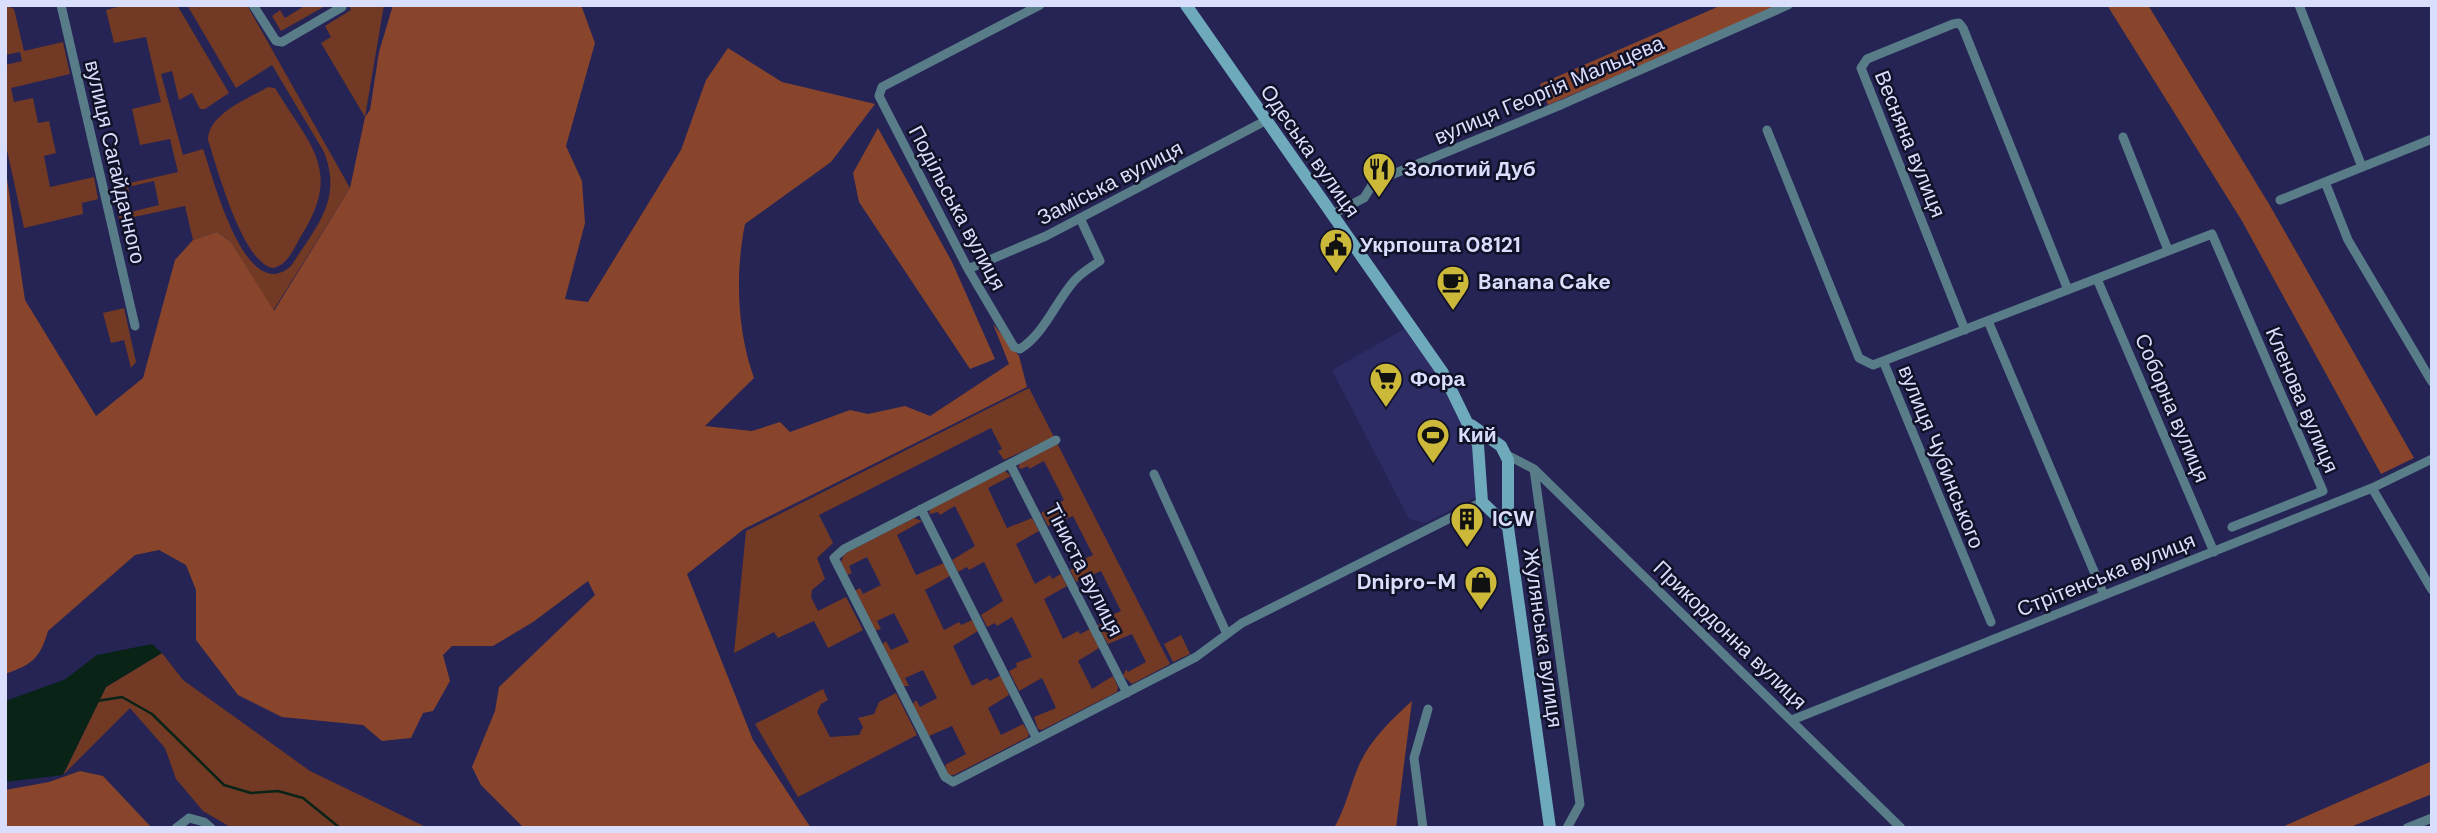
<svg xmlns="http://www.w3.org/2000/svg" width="2437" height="833" font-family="'DM Sans',sans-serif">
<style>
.built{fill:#2d2c64}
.green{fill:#723924}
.forest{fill:#88452c}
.water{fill:#092317}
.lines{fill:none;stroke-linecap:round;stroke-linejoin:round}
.stream{stroke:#092317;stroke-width:2.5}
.street{stroke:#587c88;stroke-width:9}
.secondary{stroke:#6ea9bc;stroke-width:12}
.labels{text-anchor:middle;stroke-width:5;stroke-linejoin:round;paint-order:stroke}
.street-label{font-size:21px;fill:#dadefd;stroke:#111127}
.poi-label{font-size:21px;font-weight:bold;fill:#dadefd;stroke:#111127;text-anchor:start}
</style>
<rect width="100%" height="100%" fill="#252455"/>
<path class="built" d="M1406,328L1437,373L1477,453L1478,496L1425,523L1409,519L1332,370Z"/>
<path class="green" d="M5,5L14,9L24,51L63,42L70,74L11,88L14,102L33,98L38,123L49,121L56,153L44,156L50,187L94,177L98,199L82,203L83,214L24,228L5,141V65L22,61L20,52L5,55Z
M126,5H177L229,93L205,109H200L192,93L179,100L172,71L161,74L183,155L203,149C213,176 245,307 291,266C316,227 343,200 324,152L272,65L236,88L187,5H247L350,188L273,311L231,242L217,232L193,240L185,206L120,220L118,215L159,205L154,181L128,187L129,192L114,196L112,187L178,172L170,139L140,145L132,109L161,102L146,37L114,43L106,10Z
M306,5H327L281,31L272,16L280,10L285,18Z
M349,5H384L365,117L321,43L331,37L325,26L351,10Z
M268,87L275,88C310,146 343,170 301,236C294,248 288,265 273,268C242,263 217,167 208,140C208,114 248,99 268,87Z
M124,308L136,362L131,368L124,340L111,343L103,313Z
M1029,388L1054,437L1004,460L998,451L1002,449L991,428L819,515L833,543L817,558L825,579L812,590L811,597L818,611L846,597L863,630L828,648L814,621L778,638L774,632L734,653L746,531Z
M1057,443L1170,664L1132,684L1123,676L1126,669L1128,672L1146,662L1132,634L1108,644L1097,626L1106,621L1105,618L1121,611L1101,571L1076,582L1070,570L1078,566L1077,562L1093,555L1073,516L1048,526L1041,513L1064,500L1044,461L1029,469L1028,466L1021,469L1018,467L1021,462Z
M1005,471L1011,476L988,488L1007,528L1032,518L1039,531L1016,544L1035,584L1050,575L1052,579L1061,574L1067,586L1044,599L1063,639L1078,631L1080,634L1090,629L1099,648L1078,661L1092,689L1113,676L1118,687L1117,692L1042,730L1038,729L1034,717L1056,708L1042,678L1019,691L1009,671L1017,667L1016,663L1032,657L1012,617L997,626L995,623L987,627L981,615L1003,601L984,562L969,570L967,567L958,572L952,560L975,546L955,506L940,515L938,512L929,514L930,509Z
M914,518L922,521L897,535L916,575L944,563L950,576L925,590L944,630L959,622L961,625L972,620L978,631L953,646L972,686L987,678L990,681L1001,675L1009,695L988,708L1001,735L1023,724L1029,733L1028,737L954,775H948L945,765L966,754L952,726L929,736L912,705L916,700L920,707L937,698L923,670L905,678L909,686H902L882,645L886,641L891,650L909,642L894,613L877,621L881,629L874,631L854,591L860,588L863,594L881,585L867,557L849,566L852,573L847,575L841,562L844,554Z
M1181,635L1190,654L1173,662L1164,644Z
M162,653L183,680L310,771L428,828H232L203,811L176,779L165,748L130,708L63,775L106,687Z
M823,689L828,700L821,704L817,712L830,737L859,735L863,727L858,718L874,714L879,702L896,693L917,735L798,797L755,724Z"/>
<path class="forest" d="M393,5H581L595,43L566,146L582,181L585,223L565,299L588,302L681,150L706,80L728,48L782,82L875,104L831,162L745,224C735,273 737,331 754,378L705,426L752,431L780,422L790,432L850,410L868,414L905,406L930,416L1009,364L993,324L1019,356L1027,387L744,529L687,574L753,740L811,828H524L481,785L472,767L495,711L499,687L595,595L588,581L533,622L493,646H452L443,655L450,681L433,711L423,713L411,738L382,741L363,725L282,717L238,695L196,640V590L186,565L159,550L135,555L48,631C40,659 31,665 5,674V165L25,300L96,416L143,378L175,260L193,240L217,232L231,242L274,311L350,188L365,117L370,110L379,52Z
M1722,5H1782L1548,105L1540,84Z
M2107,5H2148L2269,204L2414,458L2381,474L2242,221Z
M878,128L952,262L995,359L970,369L859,202L853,173Z
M1412,701L1396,828H1334C1346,807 1350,786 1359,765C1370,740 1392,719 1412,701Z
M2432,761V794L2348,828H2280Z
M80,771L103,776L152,828H5V790L49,782Z"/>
<path class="water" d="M152,644L162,653L106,687L63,775L5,782V701L64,680L97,655Z"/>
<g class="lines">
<path class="stream" d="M97,701L122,697L152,714L224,785L251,793L278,791L303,798L340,828"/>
<path class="street" d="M61,5L135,326
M253,5L276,41L282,42L342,7
M1040,5L882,87L879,96L968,269L1014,347L1020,349C1044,334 1055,303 1074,281C1081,273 1091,267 1100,261L1080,218
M2299,5L2362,167
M1767,130L1859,358L1873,365L2212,234L2323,491L2232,527
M2123,137L2168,250
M2325,182L2348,240L2432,382
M2280,200L2432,139
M1331,215L1364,198L1374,182L1563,104L1788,5
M968,269L1046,236L1265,121
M2097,279L2214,552
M1988,321L2104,595
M1965,330L1861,68L1867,59L1953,24L1959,23L1963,28L2068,290
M1884,363L1991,622
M1056,440L844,549L834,558L945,777L953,782L1196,657L1242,623L1482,502
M1507,455L1534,469
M1010,464L1127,693
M1154,474L1226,632
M2372,488L2432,590
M921,509L1037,739
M1792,720L2372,488L2432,459
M176,828L189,818L204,822L211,828
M1423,828L1414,758L1428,709
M1567,828L1580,804L1534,469L1901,828
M2407,828L2432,818"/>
<path class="secondary" d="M1186,5L1443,373L1478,445L1482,502L1508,527
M1471,425L1501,446L1508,460V527L1550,828"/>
</g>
<defs>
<symbol id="restaurant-pin" viewBox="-11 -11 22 30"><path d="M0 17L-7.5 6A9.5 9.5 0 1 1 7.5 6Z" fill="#ccb939" stroke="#111127"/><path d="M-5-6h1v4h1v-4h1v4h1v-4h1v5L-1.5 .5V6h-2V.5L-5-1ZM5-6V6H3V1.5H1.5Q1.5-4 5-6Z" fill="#111"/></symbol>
<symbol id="civic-pin" viewBox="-11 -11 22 30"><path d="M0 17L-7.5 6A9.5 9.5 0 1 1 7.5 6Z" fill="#ccb939" stroke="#111127"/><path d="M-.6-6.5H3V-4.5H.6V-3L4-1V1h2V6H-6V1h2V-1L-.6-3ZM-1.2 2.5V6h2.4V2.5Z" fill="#111"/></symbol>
<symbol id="cafe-pin" viewBox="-11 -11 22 30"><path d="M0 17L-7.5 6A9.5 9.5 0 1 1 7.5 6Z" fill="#ccb939" stroke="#111127"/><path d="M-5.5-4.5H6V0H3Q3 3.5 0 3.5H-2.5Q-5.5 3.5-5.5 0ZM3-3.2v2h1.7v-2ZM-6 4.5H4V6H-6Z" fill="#111"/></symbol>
<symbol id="supermarket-pin" viewBox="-11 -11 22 30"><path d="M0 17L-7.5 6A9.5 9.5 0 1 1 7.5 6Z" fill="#ccb939" stroke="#111127"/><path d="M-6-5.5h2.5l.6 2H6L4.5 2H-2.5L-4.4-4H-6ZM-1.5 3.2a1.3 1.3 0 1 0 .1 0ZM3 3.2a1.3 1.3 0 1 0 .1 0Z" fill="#111"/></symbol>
<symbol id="stadium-pin" viewBox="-11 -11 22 30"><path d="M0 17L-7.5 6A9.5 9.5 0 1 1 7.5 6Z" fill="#ccb939" stroke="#111127"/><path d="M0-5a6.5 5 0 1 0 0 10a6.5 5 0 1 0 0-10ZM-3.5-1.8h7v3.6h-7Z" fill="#111"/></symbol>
<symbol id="building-pin" viewBox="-11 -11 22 30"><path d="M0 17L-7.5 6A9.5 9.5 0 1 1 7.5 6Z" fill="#ccb939" stroke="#111127"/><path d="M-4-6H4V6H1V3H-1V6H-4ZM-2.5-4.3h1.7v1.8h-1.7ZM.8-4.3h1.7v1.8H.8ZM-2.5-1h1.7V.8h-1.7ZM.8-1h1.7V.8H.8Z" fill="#111"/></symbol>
<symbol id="shop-pin" viewBox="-11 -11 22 30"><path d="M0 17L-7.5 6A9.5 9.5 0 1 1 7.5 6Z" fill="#ccb939" stroke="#111127"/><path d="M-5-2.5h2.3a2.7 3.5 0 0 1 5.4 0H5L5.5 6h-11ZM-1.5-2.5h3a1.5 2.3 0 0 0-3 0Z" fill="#111"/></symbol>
</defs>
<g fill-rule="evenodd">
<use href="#restaurant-pin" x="1360" y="150" width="38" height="52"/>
<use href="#civic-pin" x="1317" y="226" width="38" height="52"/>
<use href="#cafe-pin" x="1434" y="263" width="38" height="52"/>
<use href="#supermarket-pin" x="1367" y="360" width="38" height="52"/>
<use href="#stadium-pin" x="1414" y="416" width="38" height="52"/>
<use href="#building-pin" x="1448" y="500" width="38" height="52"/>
<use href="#shop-pin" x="1462" y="563" width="38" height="52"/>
</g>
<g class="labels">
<g class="street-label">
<text transform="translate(1549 90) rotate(-23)" y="7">вулиця Георгія Мальцева</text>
<text transform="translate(1910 144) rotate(68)" y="7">Весняна вулиця</text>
<text transform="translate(1310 151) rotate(55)" y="7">Одеська вулиця</text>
<text transform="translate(115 162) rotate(77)" y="7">вулиця Сагайдачного</text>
<text transform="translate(1110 183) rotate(-27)" y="7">Заміська вулиця</text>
<text transform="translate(957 208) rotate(62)" y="7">Подільська вулиця</text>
<text transform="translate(2302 400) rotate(67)" y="7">Кленова вулиця</text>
<text transform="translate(2172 408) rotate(67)" y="7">Соборна вулиця</text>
<text transform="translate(1941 457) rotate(68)" y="7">вулиця Чубинського</text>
<text transform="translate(1084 570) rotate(63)" y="7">Тіниста вулиця</text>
<text transform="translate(2106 575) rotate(-22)" y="7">Стрітенська вулиця</text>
<text transform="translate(1730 635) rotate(44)" y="7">Прикордонна вулиця</text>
<text transform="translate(1543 638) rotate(82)" y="7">Жулянська вулиця</text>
</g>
<g class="poi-label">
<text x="1404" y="176">Золотий Дуб</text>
<text x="1360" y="252">Укрпошта 08121</text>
<text x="1478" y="289">Banana Cake</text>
<text x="1410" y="386">Фора</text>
<text x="1458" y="442">Кий</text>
<text x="1492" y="526">ICW</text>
<text x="1456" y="589" text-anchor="end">Dnipro-M</text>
</g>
</g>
<rect width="2437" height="833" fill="none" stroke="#dadefd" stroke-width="14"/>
</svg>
